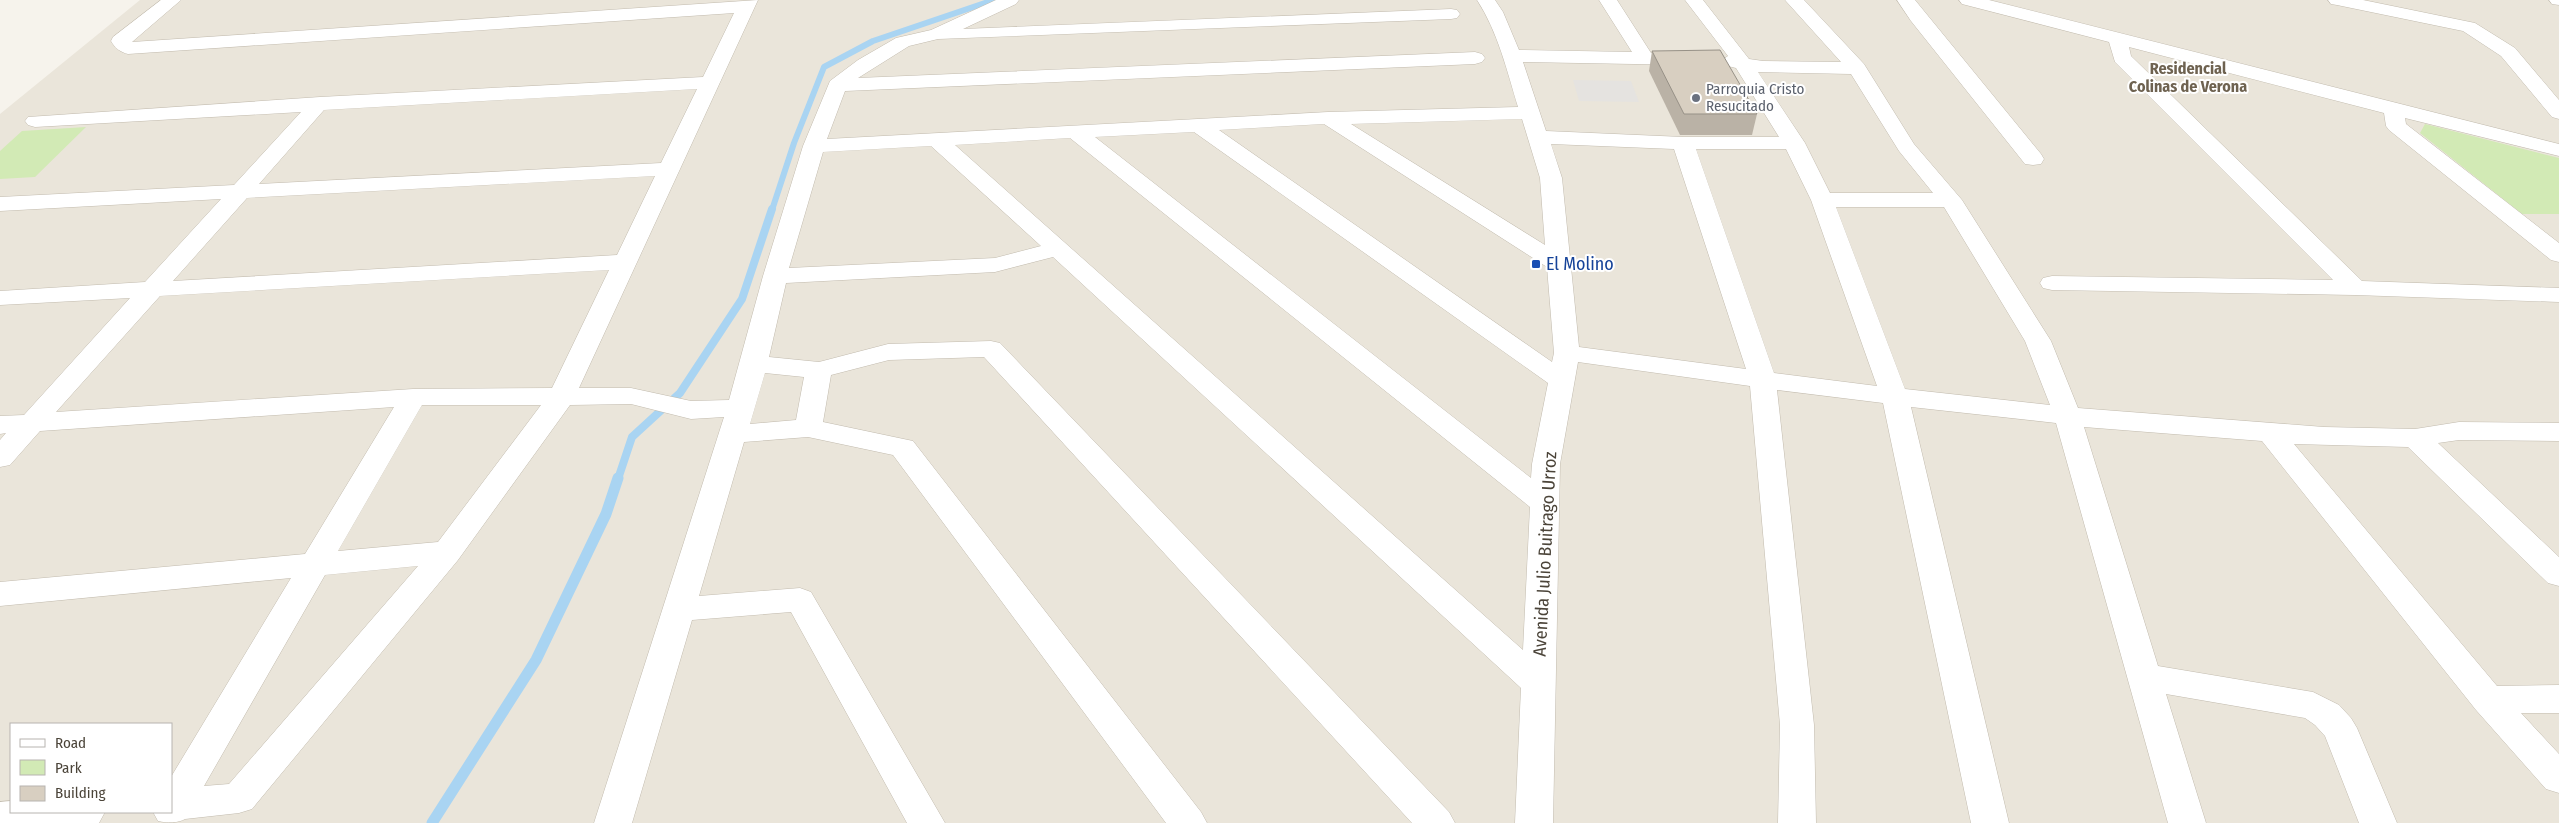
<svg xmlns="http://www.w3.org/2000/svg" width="2559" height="823" font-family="'Fira Sans Condensed',sans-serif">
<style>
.residential{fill:#eae5da;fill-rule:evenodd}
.green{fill:#d2eab5}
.parking{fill:#e5e3e0}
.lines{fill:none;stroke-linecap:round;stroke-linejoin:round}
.stream-far2{stroke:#a9d4f2;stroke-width:6}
.stream-far1{stroke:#a9d4f2;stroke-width:8}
.stream{stroke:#a9d4f2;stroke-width:11}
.street-casing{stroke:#c2bbae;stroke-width:1}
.street{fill:#fff;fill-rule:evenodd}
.wall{fill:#bab2a6}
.building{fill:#d8cfc1;stroke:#979187}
.worship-dot{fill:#6b7280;stroke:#fff;stroke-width:2}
.transit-dot{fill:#1a4fb4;stroke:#fff;stroke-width:2}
.labels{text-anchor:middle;stroke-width:4;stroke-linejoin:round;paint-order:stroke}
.far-worship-label{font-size:15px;fill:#5b616d;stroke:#fff;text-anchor:start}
.far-neighbourhood-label{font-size:16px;font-weight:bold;fill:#6e6250;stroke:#fff}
.transit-label{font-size:18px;fill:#164399;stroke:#fff;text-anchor:start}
.street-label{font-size:18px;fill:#4b4439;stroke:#fff}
</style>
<rect width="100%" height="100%" fill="#f6f3ec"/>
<path class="residential" d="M140,0H2559V823H0V114ZM11,724H171V812H11Z"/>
<path class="green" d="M2425,124L2559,158V214H2522L2420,133Z
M86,127L35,177L0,179V151L22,131Z"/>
<path class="parking" d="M1573,80L1631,81L1639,102L1579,101Z"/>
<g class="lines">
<path class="stream-far2" d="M772,210L794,143L824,67L873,41L994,0"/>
<path class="stream-far1" d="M618,479L632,437L680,393L742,299L772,209"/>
<path class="stream" d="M432,823L536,660L606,514L618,478"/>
<defs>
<path id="street" d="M161,0H181L132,42L758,0L579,388H631L691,401L729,400L763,276L803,146L830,81L858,60L896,38L931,30L996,0H1019L1016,4L963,29L1451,9L1457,10L1460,14L1457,18L1451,19L938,39L909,46L858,78L1475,52L1482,54L1485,58L1482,62L1475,64L845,91L827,139L1328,112L1518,107C1507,71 1498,32 1477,0H1495L1503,12L1519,50L1632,52L1599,0H1617L1651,53L1696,55L1699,59L1696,63L1689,65L1523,62L1546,131L1683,137H1779L1736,68L1724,65L1721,61L1728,56L1685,0H1703L1749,59L1763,61L1841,62L1785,0H1804L1864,64L1914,144L1962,200L2051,341L2078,408L2324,427L2415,429L2459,422L2559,423V441L2459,440L2438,443L2559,557V586L2548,583L2408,447L2294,444L2497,686L2559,685V713H2521L2559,754V793L2546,789L2476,710L2262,441L2084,427L2158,666L2313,692L2339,705L2351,718L2357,728L2397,823H2359L2325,736L2315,725L2305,718L2166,694L2206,823H2168L2056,423L1911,407L2009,823H1971L1883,403L1777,390L1814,725L1816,823H1778L1780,725L1750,386L1578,362L1560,464L1553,823H1515L1521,688L1053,257L995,272L786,283L769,357L819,362L888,344L991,341L1000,343L1449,812L1455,823H1412L984,357L889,360L831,375L823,422L913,441L1201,812L1207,823H1166L893,455L808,437L744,442L699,596L800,588L811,592L945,823H907L791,612L692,620L632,823H594L724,417L691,419L631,404L570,405L458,560L252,809L239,813L185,819C179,823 166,823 158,821L153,812H171V777L291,578L0,606V582L305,554L394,407L40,431L10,465L0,467V440L6,433L0,434V416L24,415L130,298L0,305V291L145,282L221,199L0,211V197L234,185L301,112L35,127L28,125L25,121L28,117L320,97L703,77L734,13L128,54C120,52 115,48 111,41L113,37ZM1758,72L1851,74L1899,151L1933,193H1830L1805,143ZM697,89L661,163L259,184L324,110ZM1522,119L1540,178L1545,245L1351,124ZM1324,124L1547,267L1554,353L1552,362L1219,130ZM1194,132L1548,383L1532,464L1531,478L1095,137ZM1070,138L1530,507L1523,650L955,145ZM1551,144L1674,149L1746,369L1579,347L1562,178ZM931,146L1041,246L995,258L789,268L823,152ZM1696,149H1786L1811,200L1877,386L1774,373ZM655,176L617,255L173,281L247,198ZM1836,207H1944L2025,341L2050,405L1905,389ZM609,270L552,388L413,389L56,412L160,296ZM765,373L804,377L796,420L750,424ZM422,405H541L438,542L338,551ZM418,566L229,784L204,786L325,575Z
M1897,0H1915L2041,154L2044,159L2041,164L2033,165L2025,164L1911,21Z
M1959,0H1989L2559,144V156L2405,118L2406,124L2559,243V262L2551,260L2389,130L2386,126L2384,113L2129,47L2131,56L2362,281L2559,288V302L2355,295L2052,290L2043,288L2040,283L2043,278L2052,276L2333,280L2115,62L2109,42L1962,4Z
M2328,0H2363L2475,23L2515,48L2559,100V119L2552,117L2501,56L2463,31L2337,5L2331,4Z
M2549,0H2559V5L2552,4Z
M11,801V812H105L99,823H0V802Z"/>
</defs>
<use href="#street" class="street-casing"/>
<use href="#street" class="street"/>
</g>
<path class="wall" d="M1652,51L1757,114L1752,135H1680L1649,71Z"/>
<path class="building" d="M1720,50L1757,114H1684L1652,51Z"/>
<circle class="worship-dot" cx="1696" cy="98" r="5"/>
<rect class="transit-dot" x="1531" y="259" width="10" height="10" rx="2.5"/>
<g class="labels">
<g class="far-worship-label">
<text x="1706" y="94">Parroquia Cristo<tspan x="1706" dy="17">Resucitado</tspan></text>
</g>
<g class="far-neighbourhood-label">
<text x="2188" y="74">Residencial<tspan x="2188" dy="18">Colinas de Verona</tspan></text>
</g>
<g class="transit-label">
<text x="1546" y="270">El Molino</text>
</g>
<g class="street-label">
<text transform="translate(1545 554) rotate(-87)" y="6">Avenida Julio Buitrago Urroz</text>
</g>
</g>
<rect x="10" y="723" width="162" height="90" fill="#ffffff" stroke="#b7b4b0"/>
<rect x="20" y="739" width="25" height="8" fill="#ffffff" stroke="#b7b4b0"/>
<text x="55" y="748" font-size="15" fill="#4b4439">Road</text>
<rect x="20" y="760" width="25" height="15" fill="#d2eab5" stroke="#b7b4b0"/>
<text x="55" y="773" font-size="15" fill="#4b4439">Park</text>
<rect x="20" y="786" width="25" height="15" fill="#d8cfc1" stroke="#b7b4b0"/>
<text x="55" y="798" font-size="15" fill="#4b4439">Building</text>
</svg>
